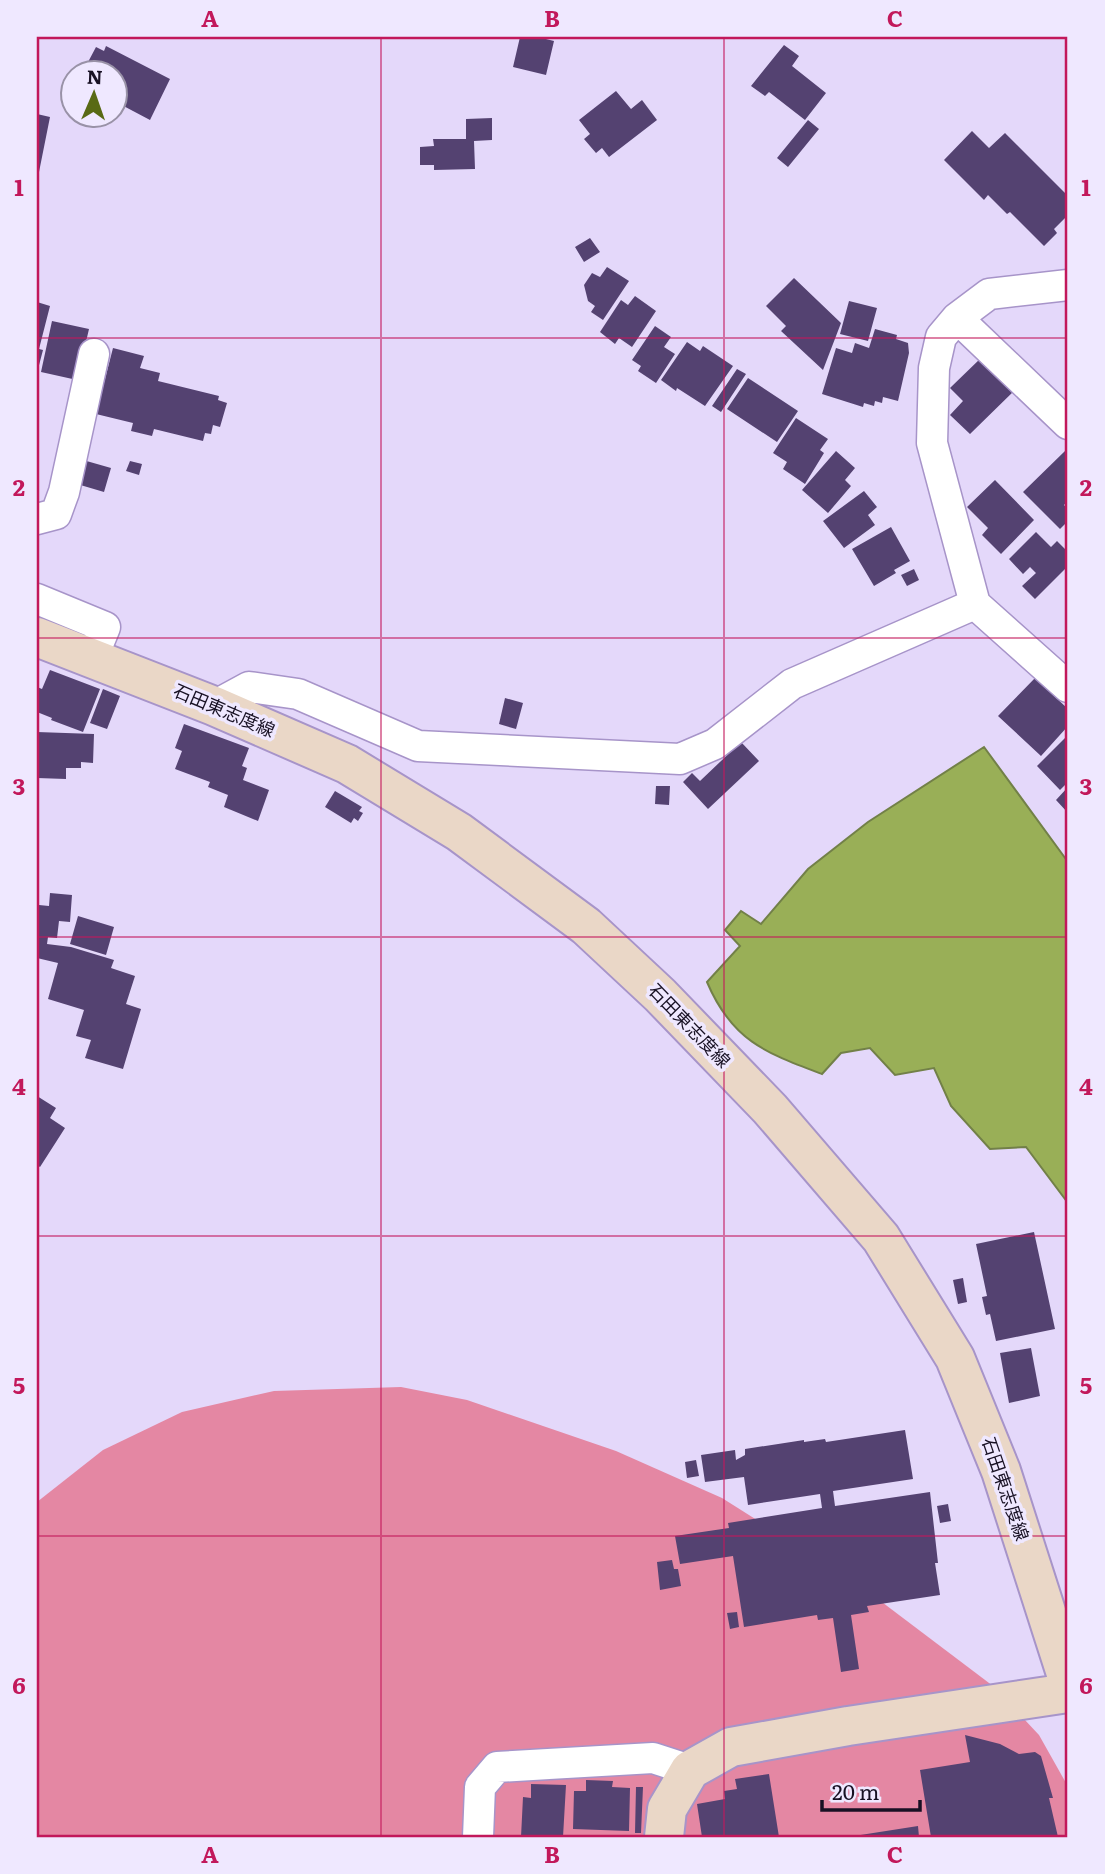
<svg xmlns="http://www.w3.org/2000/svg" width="1105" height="1874" font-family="Literata,'Noto Sans JP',serif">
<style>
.forest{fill:#e487a3}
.water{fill:#99af57;stroke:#728048;stroke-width:2}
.building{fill:#544271}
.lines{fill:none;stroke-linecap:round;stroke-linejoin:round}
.street-casing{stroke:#a794c9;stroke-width:33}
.secondary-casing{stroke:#a794c9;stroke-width:42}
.street{stroke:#fff;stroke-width:30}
.secondary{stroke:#ead7c7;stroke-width:38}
.grid{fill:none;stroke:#c2185b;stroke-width:2;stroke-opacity:0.55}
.labels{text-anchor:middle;stroke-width:7;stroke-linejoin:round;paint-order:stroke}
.street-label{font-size:18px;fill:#181124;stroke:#efe8ff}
.neatline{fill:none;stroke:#c2185b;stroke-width:2.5}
.grid-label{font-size:23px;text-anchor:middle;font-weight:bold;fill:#c2185b}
</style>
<rect width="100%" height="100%" fill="#e4d8fa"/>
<path class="forest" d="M401,1387L467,1400L616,1451L722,1498L858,1584L993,1686L1039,1735L1066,1783L1068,1800V1837H37V1502L103,1450L182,1412L274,1391Z"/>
<path class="water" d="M984,747L1068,862V1203L1026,1147L990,1149L951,1106L934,1068L895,1075L870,1048L841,1053L822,1074C766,1053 732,1041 707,982L740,946L725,930L741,911L761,924L808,869L868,822Z"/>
<path class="building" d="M520,37H538L554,41L546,75L513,67Z
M784,45L799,56L792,66L826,93L805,120L769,92L765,96L751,86Z
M106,46L170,79L150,120L116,102V74H91L94,68L87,64L96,47L104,51Z
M616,91L631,109L642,100L657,120L609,157L602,148L596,153L584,139L590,134L579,120Z
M37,114L50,117L38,177H37Z
M492,118V140L474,141L475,169L434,170V165H420V147L434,146L433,139H466V119Z
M808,120L819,129L788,167L777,158Z
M972,131L989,148L1005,133L1068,196V215L1054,229L1057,233L1044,246L1010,212L1007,214L988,195L984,200L944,160Z
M590,238L600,252L584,262L575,247Z
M607,267L629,281L603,320L591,312L595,306L588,301L584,285L592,273L600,277Z
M794,278L841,323L823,370L781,331L786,326L766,306Z
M635,296L656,311L632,347L619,338L615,344L600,332L621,300L628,305Z
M849,301L877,308L868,341L840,334Z
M37,302L50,306L39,349L43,350L38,369Z
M52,321L89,329L77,380L41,372Z
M655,326L671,337L664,347L675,354L656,383L638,371L641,366L632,360Z
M875,329L897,335L896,339L908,343L909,353L898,401L883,397L882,403L875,401L874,406L864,403L863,407L822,394L836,348L852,353L855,343L869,348Z
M687,342L700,351L703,346L733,366L705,406L677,388L676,391L661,380Z
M113,348L144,356L140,368L160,373L158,381L219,396L218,400L227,403L220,427L213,425L211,434L205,433L203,441L154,429L152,436L131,431L133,423L96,414Z
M983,356L1016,389L970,434L950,415L963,401L950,388Z
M737,369L746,374L721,412L712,406Z
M748,378L798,411L777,442L727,409Z
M796,418L828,439L820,450L824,453L805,484L783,469L787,462L773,453Z
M836,451L855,468L845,480L851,486L828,513L802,490Z
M1065,451L1068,455V501L1064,505L1068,509V521L1060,529L1023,492Z
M83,460L111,468L104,492L77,484Z
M130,461L142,464L139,475L126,471Z
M995,480L1034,520L1001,554L982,535L988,528L967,507Z
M864,491L877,507L868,515L875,525L844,548L823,521Z
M891,527L910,561L894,570L896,573L874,586L852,549Z
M1036,532L1051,547L1057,541L1068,552V566L1035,599L1022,586L1036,573L1030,567L1023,574L1009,559Z
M914,569L919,580L907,586L901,575Z
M50,670L100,689L83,732L51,720L52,718L37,712V687L42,689Z
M1035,678L1068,709V726L1041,756L998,716Z
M103,689L120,696L107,729L90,723Z
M505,698L523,703L516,729L499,724Z
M184,724L249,748L242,766L247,768L243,780L269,790L258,821L224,807L228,795L208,787L210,782L175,769L182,751L175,748Z
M37,732L94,734L93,763L81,762V768H66V779L37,778Z
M1068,735V782L1060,790L1037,766Z
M741,742L759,761L708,809L683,782L692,773L700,781Z
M656,786H670L669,805L655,804Z
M1068,787V813L1056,800Z
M335,791L362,807L359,811L363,813L358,821L354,818L351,823L325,807Z
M50,893L72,895L70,922L59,921L57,938L48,937L47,944L71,947L114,960L111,968L135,976L126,1004L141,1009L123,1069L85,1058L91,1040L76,1036L84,1010L48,999L58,963L37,958V929L39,905L49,906Z
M78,916L114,927L106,955L70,944Z
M37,1096L56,1108L50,1118L65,1128L40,1167L37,1165Z
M1034,1232L1055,1329L996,1341L990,1314L986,1315L982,1297L987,1296L976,1244Z
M963,1278L967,1302L958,1304L953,1280Z
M1031,1348L1040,1396L1009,1403L1000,1353Z
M905,1430L913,1479L833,1491L835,1506L930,1492L938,1563H935L940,1595L867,1606L869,1612L851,1615L859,1669L841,1672L833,1618L818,1620L817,1615L744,1627L733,1556L680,1564L675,1536L729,1528L728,1523L822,1508L820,1494L748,1505L744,1477L705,1482L701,1455L735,1450L736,1460L745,1455V1449L804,1440V1442L825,1439L826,1442Z
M696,1460L699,1476L687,1478L685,1462Z
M948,1504L951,1521L940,1523L937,1506Z
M672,1560L674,1569H678L681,1586L660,1590L657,1562Z
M737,1612L739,1627L730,1629L727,1613Z
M965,1735L1000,1744L1019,1754L1035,1752L1041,1756L1053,1798H1049L1058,1837H931L920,1770L970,1762Z
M769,1774L779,1837H702L697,1804L725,1799L724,1791L737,1789L735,1779Z
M586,1780L613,1781L612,1787L630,1788L629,1831L573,1829L574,1791H586Z
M531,1784L566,1785L563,1837H521L523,1797L531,1798Z
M636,1787H643L641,1833H635Z
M918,1826L919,1837H854V1836Z"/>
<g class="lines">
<defs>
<path id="street" d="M1068,285L989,294L957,318L941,337L934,368L932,443L975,604L1068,687
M957,318L1068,424
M37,519L56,514L64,492L94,354
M37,599L105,627L92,659
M214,706L249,687L298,694L418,746L680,759L715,744L792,684L975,604
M478,1837L480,1787L497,1767L653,1758L690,1770"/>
<path id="secondary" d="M37,637L214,706L347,764L459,832L586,926L660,995L770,1109L881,1238L955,1358L1001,1471L1068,1680
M664,1837L667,1809L690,1770L731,1747L848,1726L1068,1693"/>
</defs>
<use href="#street" class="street-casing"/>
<use href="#secondary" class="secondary-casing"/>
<use href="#street" class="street"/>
<use href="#secondary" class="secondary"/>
</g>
<path class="grid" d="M381,37V1837M724,37V1837M37,338H1068M37,638H1068M37,937H1068M37,1236H1068M37,1536H1068"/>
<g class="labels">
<g class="street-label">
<text transform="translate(224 711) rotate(23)" y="6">石田東志度線</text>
<text transform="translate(689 1026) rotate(46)" y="6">石田東志度線</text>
<text transform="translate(1005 1489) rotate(71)" y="6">石田東志度線</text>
</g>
</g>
<rect width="1105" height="1874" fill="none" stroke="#efe8ff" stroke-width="77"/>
<g transform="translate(94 94) rotate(2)"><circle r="33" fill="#efe8ff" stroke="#9992a7" stroke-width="2"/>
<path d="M0-5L12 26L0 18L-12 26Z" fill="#596a15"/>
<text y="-10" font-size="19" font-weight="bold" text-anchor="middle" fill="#181124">N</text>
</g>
<path d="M822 1800v10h98v-10" fill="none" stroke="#181124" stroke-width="3.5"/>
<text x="832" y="1800" font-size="21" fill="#181124" stroke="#efe8ff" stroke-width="5" paint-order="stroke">20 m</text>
<rect x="38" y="38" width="1028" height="1798" class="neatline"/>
<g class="grid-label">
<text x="210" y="27">A</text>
<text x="552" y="27">B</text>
<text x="895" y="27">C</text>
<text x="19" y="196">1</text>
<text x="1086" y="196">1</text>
<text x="19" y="496">2</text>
<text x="1086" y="496">2</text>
<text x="19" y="795">3</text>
<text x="1086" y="795">3</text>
<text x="19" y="1095">4</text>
<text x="1086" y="1095">4</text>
<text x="19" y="1394">5</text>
<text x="1086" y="1394">5</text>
<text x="19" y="1694">6</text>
<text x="1086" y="1694">6</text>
<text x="210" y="1863">A</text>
<text x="552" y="1863">B</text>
<text x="895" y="1863">C</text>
</g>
</svg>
